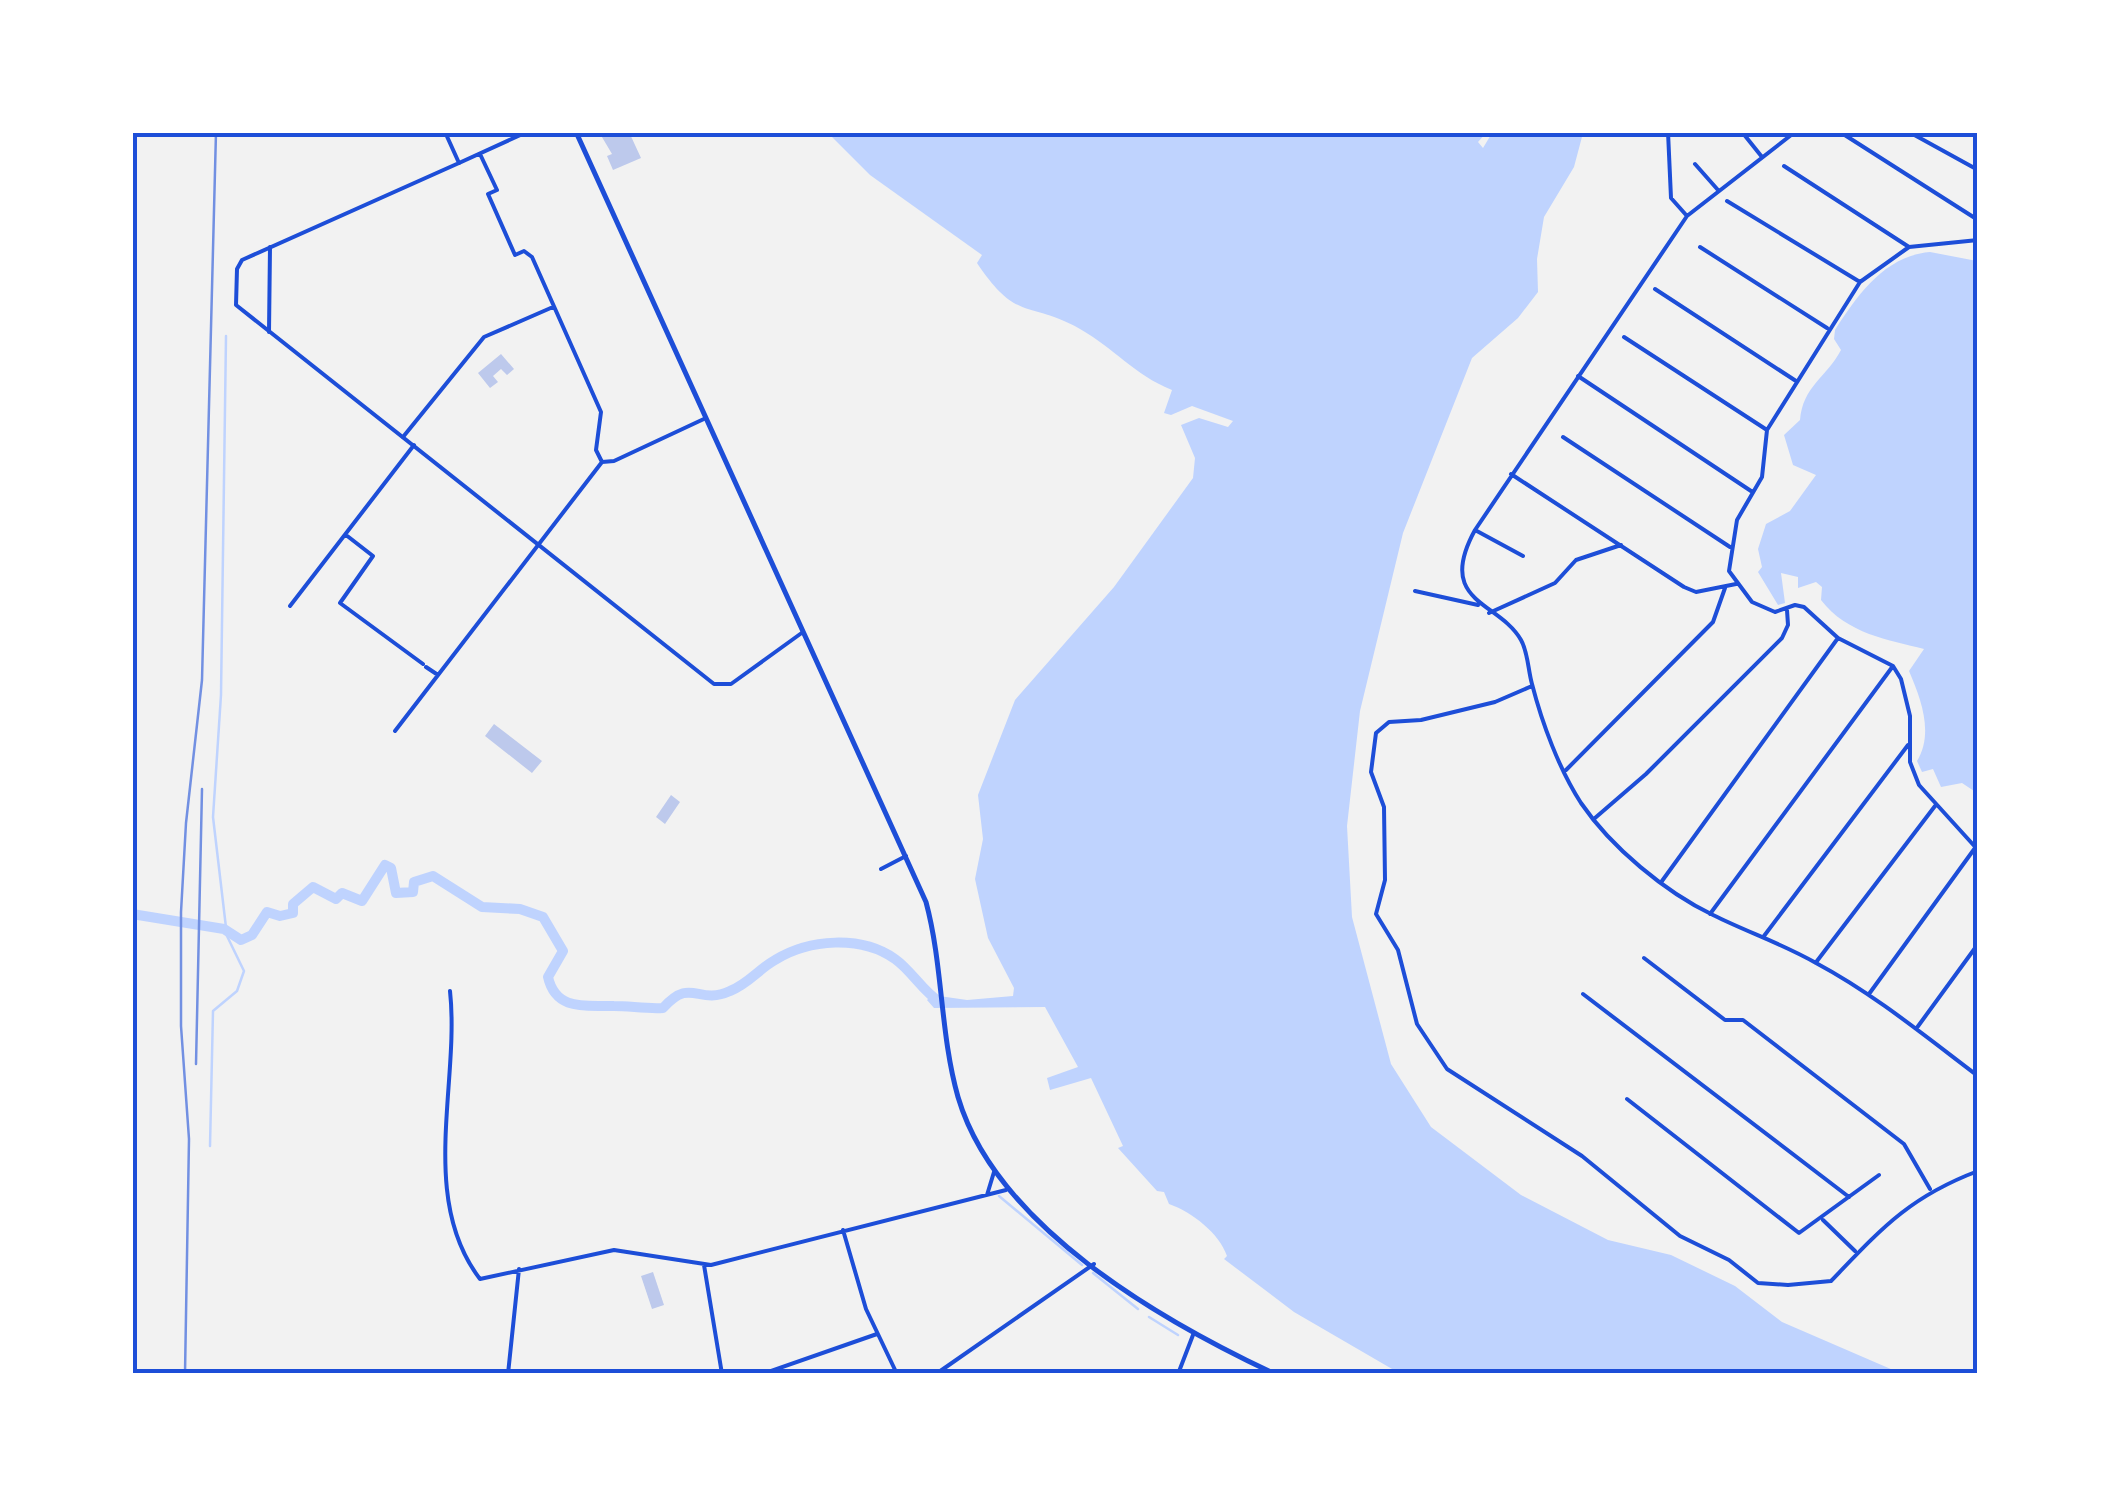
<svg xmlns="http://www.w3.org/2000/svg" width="2110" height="1506" font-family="'Fira Sans Condensed',sans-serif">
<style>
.water{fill:#bfd3fe}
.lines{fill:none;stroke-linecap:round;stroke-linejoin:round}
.stream{stroke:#bfd3fe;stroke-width:2.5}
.river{stroke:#bfd3fe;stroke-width:10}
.building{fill:#bdc9ec}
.minor{stroke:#1d4ed8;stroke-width:4}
.tertiary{stroke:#1d4ed8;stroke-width:4}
.primary{stroke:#1d4ed8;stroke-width:5}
.rail{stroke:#7290e2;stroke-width:2.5}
.neatline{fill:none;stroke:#1d4ed8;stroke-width:4}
</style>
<rect width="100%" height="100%" fill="#f2f2f2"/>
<path class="water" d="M828,133H1486L1478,142L1483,148L1492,133H1583L1574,167L1544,217L1537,259L1538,292L1518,318L1472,358L1403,533L1360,711L1347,826L1352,917L1391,1064L1431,1127L1521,1195L1608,1240L1671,1255L1735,1286L1782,1322L1900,1373H1399L1294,1312L1224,1259L1227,1256C1219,1233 1192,1212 1169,1204L1164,1192L1157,1191L1118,1148L1123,1146L1091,1078L1050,1090L1047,1078L1078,1067L1045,1007L934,1008L927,1000L932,995L967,1000L1013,996L1014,988L988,938L975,879L983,839L978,795L1015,700L1114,587L1193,478L1195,458L1181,425L1199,418L1228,427L1233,421L1192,406L1171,415L1164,413L1172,390C1134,375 1114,348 1080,329C1029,300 1018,324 977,263L982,255L870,175Z
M1930,252L1977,261V818L1974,791L1962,783L1941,787L1933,769L1922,772L1917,761C1934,733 1921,699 1909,671L1924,649C1889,640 1847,634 1821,600L1822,587L1816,582L1798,588V577L1781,573L1785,603L1778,605L1758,572L1762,567L1758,549L1766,524L1790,511L1816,475L1793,465L1784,435L1800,420C1803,386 1826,378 1841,350L1834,339L1835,330C1858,294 1885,256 1930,252Z"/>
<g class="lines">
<path class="stream" d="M210,1146L213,1011L237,991L244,971L227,936L213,817L221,695L226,336
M999,1196L1082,1265
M1093,1273L1138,1309
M1149,1317L1178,1335"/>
<path class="river" d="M132,914L224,929L241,940L252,935L267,912L280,916L293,913V904L313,887L336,899L342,893L362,901L385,865L391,868L396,893L413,892L414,882L433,876L482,907L520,909L543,917L563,951L548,977C556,1012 587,1005 614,1006C630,1006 646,1009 663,1008C692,976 697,1006 730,991C748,984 759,969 775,960C809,939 861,935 895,959C912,971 923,992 940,1002"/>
</g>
<path class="building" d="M599,132H629L641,158L613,170L607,156L612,154Z
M501,354L514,369L507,375L501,369L493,376L498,382L490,388L478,373Z
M494,724L542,761L532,773L485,736Z
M671,795L680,802L665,824L656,817Z
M653,1272L664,1305L652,1309L641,1276Z"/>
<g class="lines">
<path class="minor" d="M1668,132L1671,198L1687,216
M1742,132L1762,157
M1795,132L1687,216L1475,530C1435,603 1499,601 1521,640C1528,652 1528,670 1532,684C1542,723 1559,769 1581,803C1611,847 1665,892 1713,915C1747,932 1783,944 1816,963C1874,994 1925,1036 1978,1076
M1840,132L1978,220
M1909,132L1978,170
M1975,132L1978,134
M480,154L497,190L488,194L515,255L524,251L532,257L601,412L596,450L602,462
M459,163L527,132
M1695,164L1718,190
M1784,166L1909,247
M1727,201L1860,282
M1978,240L1909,247L1860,282L1767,430L1762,477L1737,520L1729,571L1752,602L1775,612L1795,605L1804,607L1838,638L1893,666L1901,679L1910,716V762L1919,785L1978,850
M1700,247L1827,328
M1655,289L1796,381
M269,332L270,247
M1624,337L1767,430
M1578,376L1751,491
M403,437L484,337L553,307
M1563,437L1730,547
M1511,474L1684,587L1696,592L1736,584
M1475,530L1523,556
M346,535L373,556L340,603L423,664
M1415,591L1478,605
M290,606L414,445
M1489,613L1555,583L1576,560L1621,545
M426,667L438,675
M1532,686L1495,702L1421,720L1389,722L1376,733L1371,772L1384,807L1385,880L1376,914L1398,950L1417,1024L1447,1069L1582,1156L1680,1236L1729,1260L1758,1283L1788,1285L1831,1281C1881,1229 1909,1197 1978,1171
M395,731L602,462L614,461L706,418
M1566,770L1713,622L1725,588
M1595,818L1646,774L1782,638L1788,625L1787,610
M881,869L906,856
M1662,881L1838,638
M1710,914L1893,666
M1764,936L1908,745
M1644,958L1725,1020H1743L1904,1144L1930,1189
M1817,961L1935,806
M450,991C460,1083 418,1198 480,1279L614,1250L711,1265L1006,1190
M1583,994L1849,1197
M1869,994L1975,848
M1916,1029L1978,944
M1627,1099L1799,1233L1879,1175
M987,1195L994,1172
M1823,1220L1855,1251
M843,1230L866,1309L897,1374
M704,1265L722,1374
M508,1374L519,1269
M762,1374L877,1334
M936,1374L1094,1264"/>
<path class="tertiary" d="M445,132L459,163L242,260L237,269L236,305L714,684H731L803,632
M1178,1374L1193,1335"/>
<path class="primary" d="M576,132L926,902C943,965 940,1034 958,1097C996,1226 1160,1320 1275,1374"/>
<path class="rail" d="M196,1064L202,789
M185,1374L189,1139L181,1026V912L186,823L202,680L216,132"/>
</g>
<rect width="2110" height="1506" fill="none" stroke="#ffffff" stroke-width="270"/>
<rect x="135" y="135" width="1840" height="1236" class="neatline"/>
</svg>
